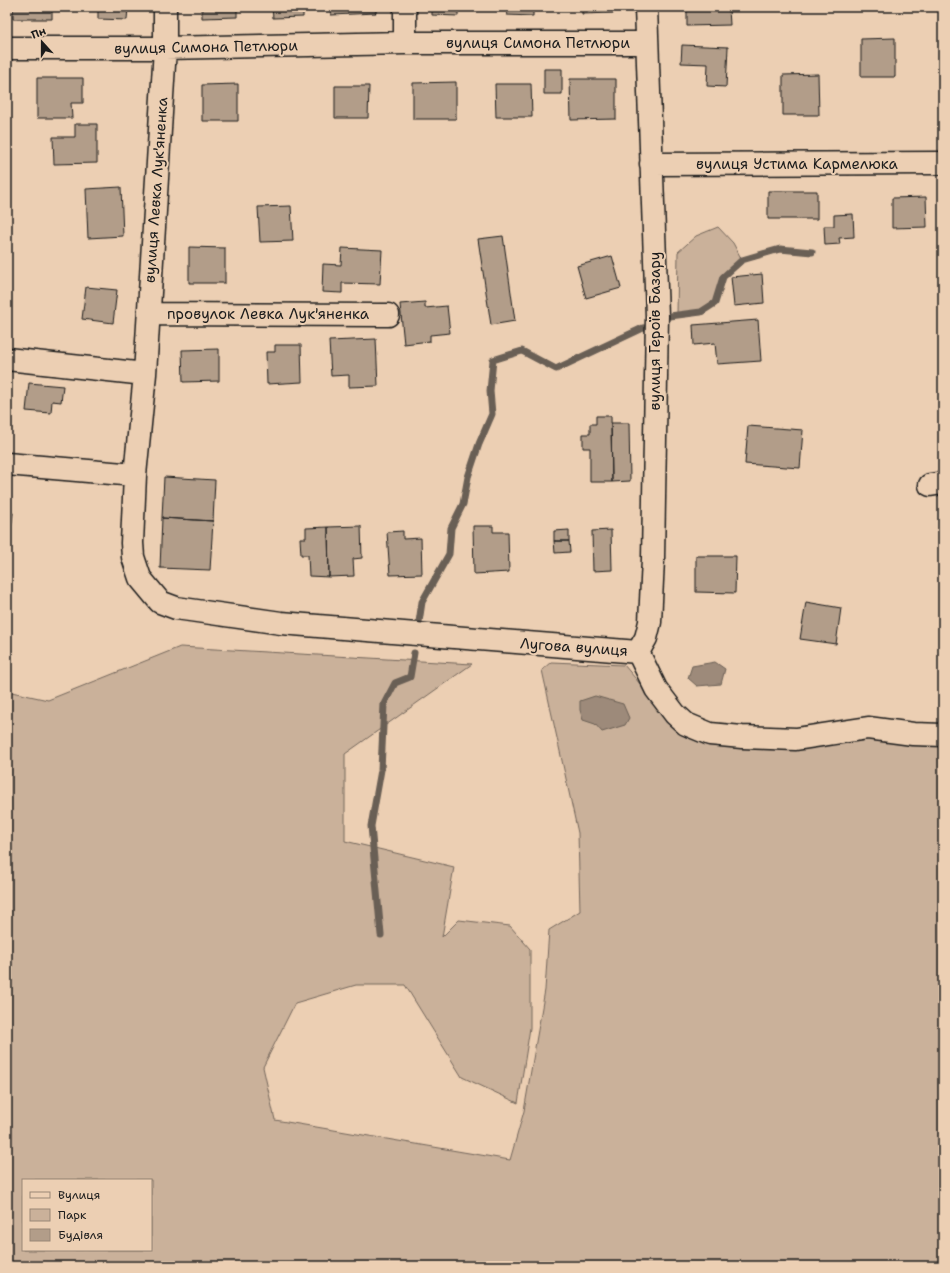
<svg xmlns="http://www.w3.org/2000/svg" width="950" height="1273" font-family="'Shantell Sans',sans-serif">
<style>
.green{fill:#cab19a;stroke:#73665b;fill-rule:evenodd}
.water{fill:#9d8a7a;stroke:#695e54}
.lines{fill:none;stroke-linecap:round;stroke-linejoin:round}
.stream{stroke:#695e54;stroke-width:7}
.building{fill:#b29d89;stroke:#1c1c1c}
.minor-casing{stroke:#1c1c1c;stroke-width:25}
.minor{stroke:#eccfb3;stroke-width:22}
.labels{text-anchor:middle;stroke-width:4;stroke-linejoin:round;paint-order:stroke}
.street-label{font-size:15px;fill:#1c1c1c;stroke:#eccfb3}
</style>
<rect width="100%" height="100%" fill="#eccfb3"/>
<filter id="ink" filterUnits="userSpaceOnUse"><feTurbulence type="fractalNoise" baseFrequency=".025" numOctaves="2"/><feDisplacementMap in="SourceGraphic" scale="8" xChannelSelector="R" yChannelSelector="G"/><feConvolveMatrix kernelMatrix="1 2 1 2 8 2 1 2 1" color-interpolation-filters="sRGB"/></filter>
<g filter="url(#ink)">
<path class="green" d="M718,227L733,243L742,260L723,277L715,303L701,312L677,315L678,252L696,236Z
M180,647L472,664L345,754V841L454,867L442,937L459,920L510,926L530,949V1028L518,1103L462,1077L405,985H356L295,1003L263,1067L275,1120L510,1160L524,1111L545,990L549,930L580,911L578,833L542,670L551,662L624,665L685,737L802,746L862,738L943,742V1266H7V691L48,700ZM23,1180H151V1250H23Z"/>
<path class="water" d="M715,662L725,669L721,684L697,686L688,678L692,666Z
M595,696L623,704L629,718L625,725L602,732L595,724L583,720L580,710V701Z"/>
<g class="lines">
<path class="stream" d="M670,316L701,312L715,303L723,277L742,260L780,249L812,252
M419,622L422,602L449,554L451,528L463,504L468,477L479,444L492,414L490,391L493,360L522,351L556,369L643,328
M381,935L371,826L381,770L384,704L395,683L410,677L414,653"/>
</g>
<path class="building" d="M13,7H52V19H13Z
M98,7H138H128L127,20L98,19Z
M202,7H237V17L202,18Z
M272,7H303V17L273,18Z
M331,7H376V13L331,15Z
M432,7H458V16L432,15Z
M508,7H533V16L507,15Z
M582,7H613L614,13L582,14Z
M687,7L729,9L730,25L687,26Z
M895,38V77H861V39Z
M682,45L728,47L726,87L707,86L708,64L681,63Z
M544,69H562V94H544Z
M939,71H943V107H939Z
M818,74L819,115H783V75Z
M37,78H83V103H71L72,118H37Z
M570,79H616V119L571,120Z
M456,82V119H413V83Z
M238,84V121H202V85Z
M495,84H531L532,117H496Z
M335,86H369L368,118H335Z
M75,124H97V163L54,164L53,137H75Z
M121,187L123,236L88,238L86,189Z
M768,191H817V219H768Z
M926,197L927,227L892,228V198Z
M291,206L293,241L260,242L258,207Z
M853,214L854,237L839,238L840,244L825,245L824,226H834V215Z
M503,236L515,321L491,325L478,239Z
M189,247L225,248V283H189Z
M342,248L382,250L380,284L342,283V293L322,292L323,264L341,265Z
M612,256L621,288L586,298L577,266Z
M762,274L764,303L734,306L731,277Z
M86,287L117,290L113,323L82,319Z
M425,302V308L447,306L450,333L430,335V341L404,344L400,304Z
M758,320L761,361L717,364L715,343L694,345L693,325Z
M376,339L378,386L349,387V375L331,376L329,341Z
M275,345H301L302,382L267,384L266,352H275Z
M219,349V381L183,382L182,350Z
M29,383L63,386L61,402L52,401L51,413L26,411Z
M596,416H611L612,482H590V448H583V434H590V424H596Z
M611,423H629L630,481L612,482Z
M748,426L803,430L800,468L745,464Z
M164,477L215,480L213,521L162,518Z
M7,512L13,513L8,555H7Z
M162,518L213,521L210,570L160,568Z
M361,526L362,558L353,559L354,576L329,577L328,527Z
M473,526H493V532H508L509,572L474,574Z
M328,527L329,577L309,576L308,555H301L300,538H306V528Z
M569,530V541H554V531Z
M611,530L612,570L593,571L592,531Z
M403,531V539L421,538L422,574L390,575L387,532Z
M554,541H569L570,552L555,553Z
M696,556H736L735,593L696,592Z
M806,602L841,608L836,644L800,639Z"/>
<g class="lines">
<defs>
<path id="minor" d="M165,7V48L145,374L135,475L132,543L133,557L140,578L160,602L176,608L281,623L638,652L656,689L675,714L686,724L710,734L742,737L796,739L868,728L913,734L943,735
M405,7V43
M7,48H165L405,43H646
M651,164L943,163
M149,314L388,315
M7,359L145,374
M7,464L135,475
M930,485L943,483
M638,652L646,638L650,622L653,559L657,316L646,7"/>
</defs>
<use href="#minor" class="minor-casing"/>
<use href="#minor" class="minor"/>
</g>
</g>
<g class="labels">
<g class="street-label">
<text x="538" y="48">вулиця Симона Петлюри</text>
<text transform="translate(206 47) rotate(-1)" y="5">вулиця Симона Петлюри</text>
<text x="797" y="169">вулиця Устима Кармелюка</text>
<text transform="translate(156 190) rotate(-86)" y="5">вулиця Левка Лук'яненка</text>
<text x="268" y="319">провулок Левка Лук'яненка</text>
<text transform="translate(655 331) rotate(-90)" y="5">вулиця Героїв Базару</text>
<text transform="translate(574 647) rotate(4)" y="5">Лугова вулиця</text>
</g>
</g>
<rect width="950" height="1273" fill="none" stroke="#eccfb3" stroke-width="24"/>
<rect x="12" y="12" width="926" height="1249" fill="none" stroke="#1c1c1c" stroke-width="1.5" filter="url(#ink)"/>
<rect x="22" y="1179" width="130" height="72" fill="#eccfb3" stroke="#998777"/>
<rect x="30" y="1192" width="20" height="6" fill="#eccfb3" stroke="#998777"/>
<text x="58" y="1199" font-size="12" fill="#1c1c1c">Вулиця</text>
<rect x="30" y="1209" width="20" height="12" fill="#cab19a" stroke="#998777"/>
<text x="58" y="1219" font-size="12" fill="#1c1c1c">Парк</text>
<rect x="30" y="1229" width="20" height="12" fill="#b29d89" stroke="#998777"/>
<text x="58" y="1239" font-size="12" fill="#1c1c1c">Будівля</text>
<g transform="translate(42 42) rotate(339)" stroke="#eccfb3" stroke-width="3" paint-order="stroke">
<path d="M0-3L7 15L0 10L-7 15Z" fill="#1c1c1c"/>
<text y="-6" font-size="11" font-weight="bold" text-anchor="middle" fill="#1c1c1c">Пн</text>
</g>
</svg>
